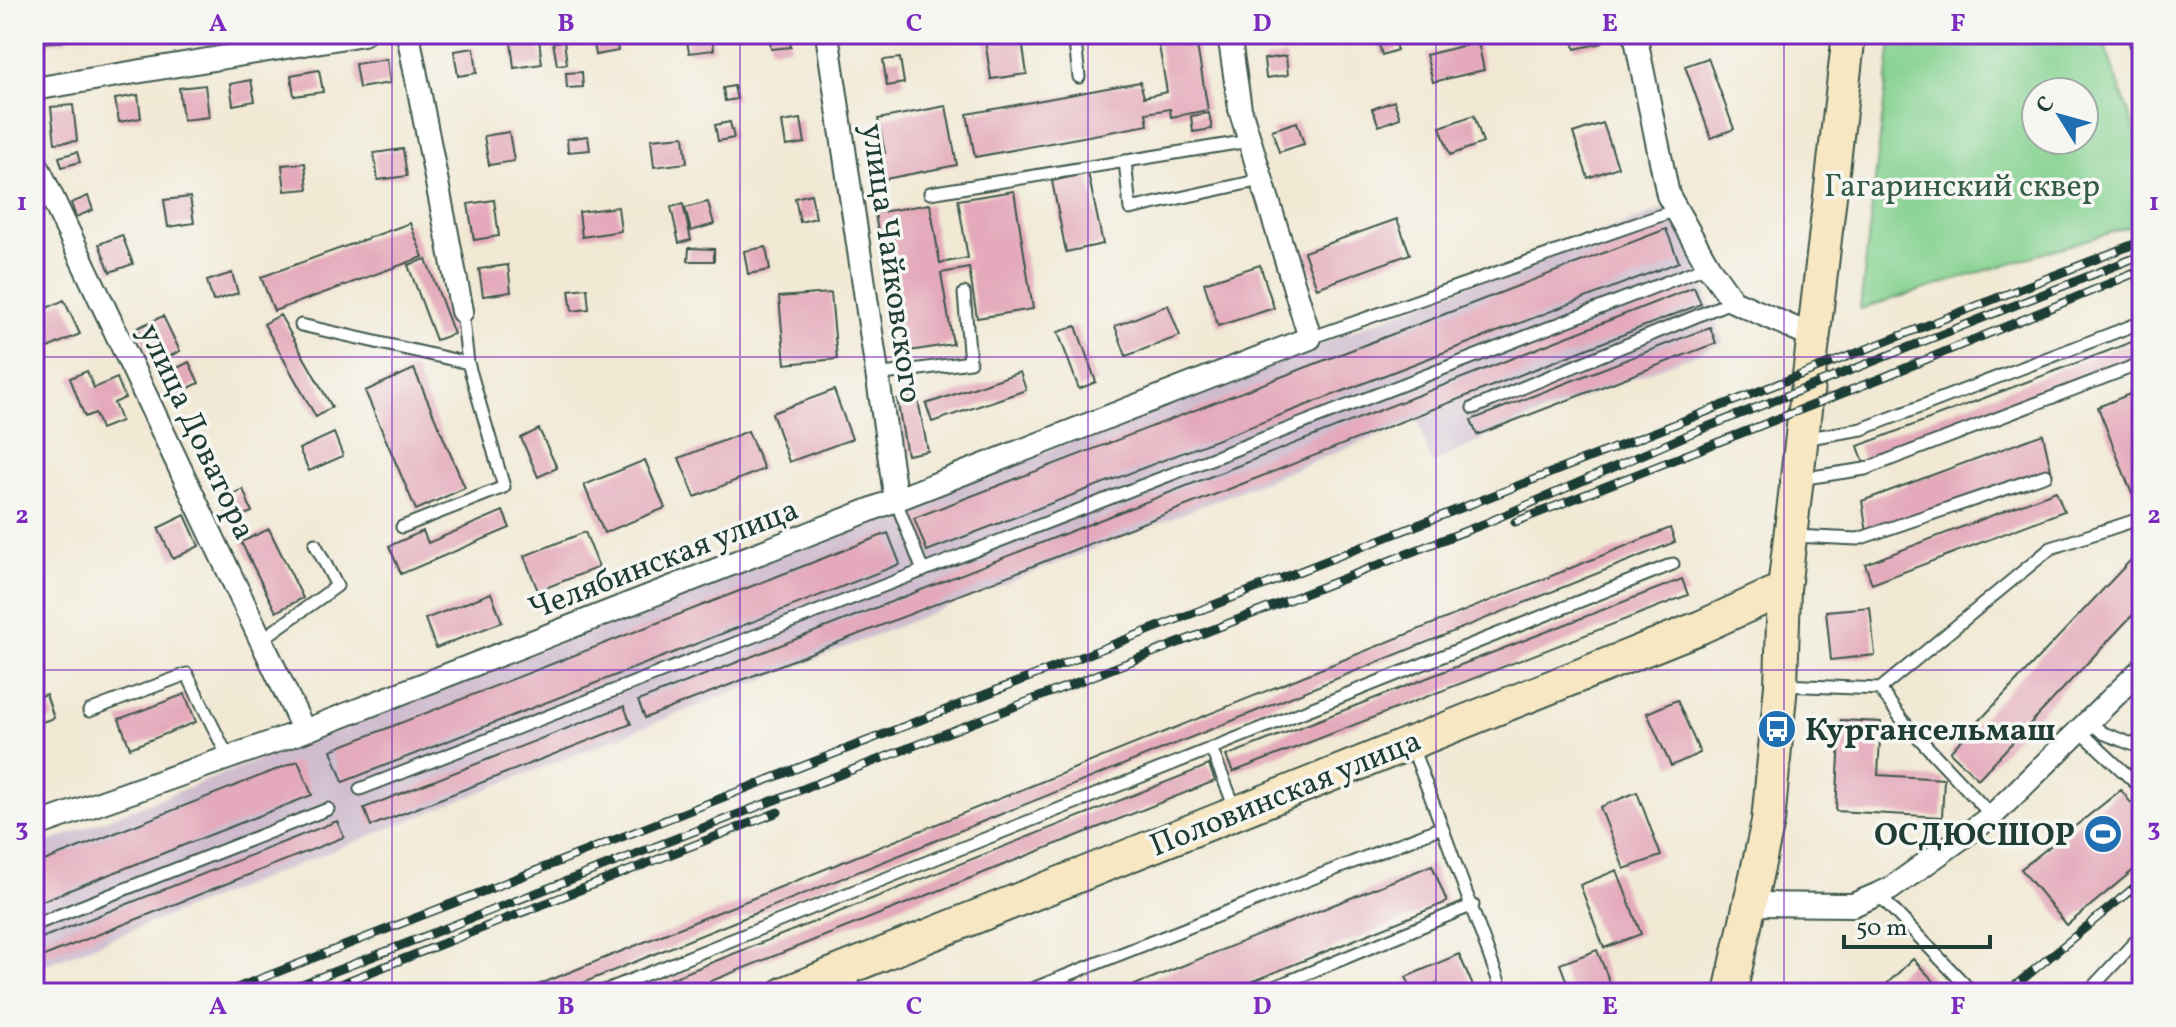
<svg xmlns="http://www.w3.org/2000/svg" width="2176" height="1027" font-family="Vollkorn,serif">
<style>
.industrial{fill:#cfbdcf}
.green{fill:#86d291;stroke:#528862;stroke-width:2;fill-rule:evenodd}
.building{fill:#e4aabb}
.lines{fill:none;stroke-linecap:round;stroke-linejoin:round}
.service-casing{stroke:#3e574c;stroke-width:15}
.minor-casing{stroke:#3e574c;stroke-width:26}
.secondary-casing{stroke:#3e574c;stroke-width:36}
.service{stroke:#fff;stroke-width:11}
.minor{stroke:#fff;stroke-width:22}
.secondary{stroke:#f7e8c3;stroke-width:32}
.rail-casing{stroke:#1f3d34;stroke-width:9}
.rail{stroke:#f6f6f2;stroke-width:6;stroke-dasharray:18;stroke-linecap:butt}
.grid{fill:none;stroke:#7b2cbf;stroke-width:2;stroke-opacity:0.55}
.labels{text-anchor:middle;stroke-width:7;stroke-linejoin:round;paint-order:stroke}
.park-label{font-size:32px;fill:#345b47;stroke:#f6f6f2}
.street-label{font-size:32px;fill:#1f3d34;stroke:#f6f6f2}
.poi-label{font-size:32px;font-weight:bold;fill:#1f3d34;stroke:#f6f6f2;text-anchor:start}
.neatline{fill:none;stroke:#7b2cbf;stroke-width:3}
.grid-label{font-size:26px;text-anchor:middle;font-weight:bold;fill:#7b2cbf}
</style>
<rect width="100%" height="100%" fill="#f6f6f2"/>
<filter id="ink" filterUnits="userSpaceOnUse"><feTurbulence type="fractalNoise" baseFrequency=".0125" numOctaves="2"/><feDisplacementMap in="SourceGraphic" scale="16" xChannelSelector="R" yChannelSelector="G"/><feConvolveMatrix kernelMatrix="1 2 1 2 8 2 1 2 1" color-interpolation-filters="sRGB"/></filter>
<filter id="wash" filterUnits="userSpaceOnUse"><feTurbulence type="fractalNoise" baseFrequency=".006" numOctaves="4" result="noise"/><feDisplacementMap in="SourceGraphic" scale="32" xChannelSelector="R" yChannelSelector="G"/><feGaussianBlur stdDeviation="1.8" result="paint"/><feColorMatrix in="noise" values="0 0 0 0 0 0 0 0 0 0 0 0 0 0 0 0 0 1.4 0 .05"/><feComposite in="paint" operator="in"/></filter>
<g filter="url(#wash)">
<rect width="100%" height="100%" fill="#f1e9d4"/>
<path class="industrial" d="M1673,205L1723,343L1503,429L1432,464L1418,420L34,969V848Z"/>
<path class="green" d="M1892,34H2101L2142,150V223L1860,309ZM2036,92H2084V140H2036Z"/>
<g id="blocks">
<path class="building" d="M38,34H65L66,41L39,43Z
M592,34H615L618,51L596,55Z
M686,34H712L714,50L689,53Z
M769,34H789L791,47L771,49Z
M984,34H1021L1027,74L991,79Z
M1157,34H1195L1208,110L1171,117L1170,109L1146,113L1148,125L975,157L967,114L1140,82L1144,97L1167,92Z
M1392,34L1397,50L1382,55L1377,37Z
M1572,34H1599L1602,43L1575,49Z
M539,39L542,64L514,68L511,42Z
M564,41L567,64L557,65L553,42Z
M1478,42L1484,70L1433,82L1426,55Z
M474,48L477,73L458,76L454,51Z
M1286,56L1288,75L1266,78L1264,59Z
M900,58L904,83L887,86L883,60Z
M1708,58L1734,129L1711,138L1685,66Z
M387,59L390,83L359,88L355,64Z
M319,70L323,92L294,96L291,75Z
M582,72L583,87L567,88L566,73Z
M251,80L255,101L233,105L230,84Z
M205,85L209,117L183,120L179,88Z
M734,86L737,99L725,101L723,88Z
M138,95L141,118L119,122L115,99Z
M1394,101L1400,118L1379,126L1372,109Z
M73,105L77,141L55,143L51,107Z
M946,106L957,165L875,181L871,156L885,153L878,119Z
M1209,113L1212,129L1193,132L1191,116Z
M1474,115L1483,143L1450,155L1440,127Z
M801,119L805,143L786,146L782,122Z
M730,122L734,138L718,141L715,125Z
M1297,122L1304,144L1279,152L1272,130Z
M1603,123L1618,167L1588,178L1573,133Z
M509,132L514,161L489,165L484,136Z
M588,136L590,150L568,152L567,139Z
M684,136L687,163L654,167L651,139Z
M403,149L407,176L378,180L374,153Z
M77,152L80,162L62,167L59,157Z
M305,163L308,189L285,191L282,165Z
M1088,173L1103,244L1066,252L1052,181Z
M1014,191L1033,309L977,318L969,268L941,273L953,344L897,353L875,213L930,204L940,263L968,258L958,200Z
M811,194L816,218L800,222L795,198Z
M88,196L93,210L76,217L71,203Z
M190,197L194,223L168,227L164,200Z
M494,200L499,236L474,240L468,204Z
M708,202L714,224L691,231L685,208Z
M683,204L691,240L679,243L671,207Z
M618,207L621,231L582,237L579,212Z
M1397,219L1410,254L1317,288L1304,252Z
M410,223L423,257L274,311L261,277Z
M1666,229L1679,262L927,551L914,518Z
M122,235L133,264L110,272L99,244Z
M766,247L770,270L748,274L744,251Z
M689,248L714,249V261H688Z
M426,259L454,334L436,340L408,265Z
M508,265L511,292L483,296L479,269Z
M1260,265L1274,308L1218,326L1204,283Z
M232,273L238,293L213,301L207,281Z
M1694,287L1701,304L645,718L638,701Z
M587,288L589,309L572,311L569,290Z
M831,293L837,359L785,364L779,297Z
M64,300L80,334L36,353L34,314Z
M1168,305L1180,336L1126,356L1115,326Z
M280,315L332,407L316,417L264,324Z
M163,316L180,351L154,364L137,328Z
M1076,326L1096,382L1079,389L1058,332Z
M1710,327L1716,343L1477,435L1471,420Z
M2142,338V358L1864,463L1858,446Z
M189,362L199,383L173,396L163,375Z
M414,369L465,488L416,510L365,391Z
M87,371L94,388L117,378L125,398L114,403L121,421L101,429L95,413L85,417L70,378Z
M1020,372L1026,390L932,422L926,404Z
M834,390L852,439L789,462L772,413Z
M2137,391L2142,404V490L2132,494L2098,407Z
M917,395L928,451L907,455L897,399Z
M539,429L557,468L538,477L521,438Z
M748,431L764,469L695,497L679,458Z
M334,433L343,456L309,471L299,449Z
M2043,434L2051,470L1867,533L1862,501Z
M645,460L665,508L604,533L584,485Z
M243,489L252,512L230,520L221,499Z
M2056,491L2064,511L1872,584L1865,564Z
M503,511L510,528L401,574L389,546L423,531L428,543Z
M185,515L199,546L173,559L158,528Z
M1670,528L1675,542L558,993H518Z
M269,529L303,598L276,612L241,542Z
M585,532L599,567L538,591L524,556Z
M888,533L900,564L343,782L331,750Z
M2142,548V605L1978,779L1950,752Z
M1682,579L1688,595L1233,772L1226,756Z
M491,593L502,622L436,648L425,619Z
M1870,607L1875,655L1831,660L1826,611Z
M46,694L54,718L39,723L34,699Z
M185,694L196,722L130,748L119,719Z
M1677,700L1700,753L1671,766L1647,713Z
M624,706L631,724L371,826L364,808Z
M1841,720L1881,722L1878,775L1944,779L1942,817L1836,811Z
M298,761L312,795L34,904V865Z
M1209,765L1215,781L681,993H635Z
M2121,790L2131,803L2137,799L2142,805V863L2067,925L2021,869Z
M1637,792L1661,856L1624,869L1600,807Z
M337,821L344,837L34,960V941Z
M1432,865L1447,902L1224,993H1115Z
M1617,870L1641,934L1604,948L1580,885Z
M1597,950L1614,993H1571L1560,964Z
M1459,954L1476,993H1441L1437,983L1414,993L1406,977Z
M1913,959L1945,993H1877Z"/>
</g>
</g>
<g filter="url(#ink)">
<use href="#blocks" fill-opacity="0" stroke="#3e574c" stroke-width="2"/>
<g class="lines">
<defs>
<path id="service" d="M1074,34L1079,77
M1125,161L1130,209L1261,180
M930,193L1249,141
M301,325L468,363
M1310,338L1676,210
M877,375L970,362L964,293
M1473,408L1733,301
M1803,439L1862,429L2142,322
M1799,479L1865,469L2142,363
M896,501L923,571
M402,527L504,487L468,363L462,311
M1793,536L1858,539L2046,475
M261,640L337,586L315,544
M1782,685L1880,689L1903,721L1992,816
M1880,689L2051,548L2136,520L2142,521
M89,711L187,674L228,757
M2088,721L2103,733L2142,748
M2078,729L2142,789
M1211,748L1236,810
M360,789L1708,266
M1442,827L1503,993
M1878,894L1972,992
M34,925L328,809
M848,972L858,993
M599,993L1673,564
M1022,993L1442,827L1412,747
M1260,993L1473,905
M2087,993L2142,934"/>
<path id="minor" d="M408,34L462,311
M827,34L896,501
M1635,34L1668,195L1708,266L1733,301L1814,337
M2139,34L2142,45
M34,89L363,34
M34,159L304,731
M34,826L304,731L1310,338L1240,109L1229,34
M1751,904L1853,905L1890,889L1992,816L2142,669"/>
<path id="secondary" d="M785,993L1701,627L1784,589
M1730,993L1768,822L1781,685L1784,589L1849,34"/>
</defs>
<use href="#service" class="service-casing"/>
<use href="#minor" class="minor-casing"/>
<use href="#secondary" class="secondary-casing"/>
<use href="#service" class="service"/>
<use href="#minor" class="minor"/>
<use href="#secondary" class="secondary"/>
<defs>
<path id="rail" d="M1515,522L1884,377L2142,270
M224,993L2142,241
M279,993L1486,523L1692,433L2142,255
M317,993L778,812
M2006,993L2142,881"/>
</defs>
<use href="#rail" class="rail-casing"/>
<use href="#rail" class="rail"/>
</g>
</g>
<path class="grid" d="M392,34V993M740,34V993M1088,34V993M1436,34V993M1784,34V993M34,357H2142M34,670H2142"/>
<defs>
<symbol id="bus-disc" viewBox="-11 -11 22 22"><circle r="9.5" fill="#1f6fb2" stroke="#f6f6f2"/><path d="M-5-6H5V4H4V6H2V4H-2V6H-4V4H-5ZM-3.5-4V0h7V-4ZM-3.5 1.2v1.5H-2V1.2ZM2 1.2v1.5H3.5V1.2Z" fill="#fff"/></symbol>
<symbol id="stadium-disc" viewBox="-11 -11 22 22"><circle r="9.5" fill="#1f6fb2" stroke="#f6f6f2"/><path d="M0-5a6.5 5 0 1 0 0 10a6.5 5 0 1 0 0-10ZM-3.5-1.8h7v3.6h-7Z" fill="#fff"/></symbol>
</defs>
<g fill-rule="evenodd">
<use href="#bus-disc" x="1755" y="707" width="44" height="44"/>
<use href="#stadium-disc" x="2081" y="812" width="44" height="44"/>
</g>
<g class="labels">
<g class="park-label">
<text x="1962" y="196">Гагаринский сквер</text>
</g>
<g class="street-label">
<text transform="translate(893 263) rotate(82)" y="11">улица Чайковского</text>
<text transform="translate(198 431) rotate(65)" y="11">улица Доватора</text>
<text transform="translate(663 558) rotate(-21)" y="11">Челябинская улица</text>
<text transform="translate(1285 792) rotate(-22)" y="11">Половинская улица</text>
</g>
<g class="poi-label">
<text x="1805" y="740">Кургансельмаш</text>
<text x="2075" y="845" text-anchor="end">ОСДЮСШОР</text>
</g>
</g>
<rect width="2176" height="1027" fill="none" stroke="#f6f6f2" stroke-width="88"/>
<g transform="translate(2060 116) rotate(307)"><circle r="38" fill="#f6f6f2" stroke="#a0aca6" stroke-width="2"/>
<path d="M0-6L14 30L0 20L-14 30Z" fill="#1f6fb2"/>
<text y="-12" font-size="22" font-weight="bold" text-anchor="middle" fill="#1f3d34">С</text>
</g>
<path d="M1844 935v12h146v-12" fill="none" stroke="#1f3d34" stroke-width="4"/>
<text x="1856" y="935" font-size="24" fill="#1f3d34" stroke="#f6f6f2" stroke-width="6" paint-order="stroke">50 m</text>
<rect x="44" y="44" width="2088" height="939" class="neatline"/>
<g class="grid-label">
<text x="218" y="31">A</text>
<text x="566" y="31">B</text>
<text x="914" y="31">C</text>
<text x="1262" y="31">D</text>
<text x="1610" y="31">E</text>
<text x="1958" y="31">F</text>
<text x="22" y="210">1</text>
<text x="2154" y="210">1</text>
<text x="22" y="523">2</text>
<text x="2154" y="523">2</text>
<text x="22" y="836">3</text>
<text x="2154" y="836">3</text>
<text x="218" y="1014">A</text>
<text x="566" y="1014">B</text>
<text x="914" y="1014">C</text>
<text x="1262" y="1014">D</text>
<text x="1610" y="1014">E</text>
<text x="1958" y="1014">F</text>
</g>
</svg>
